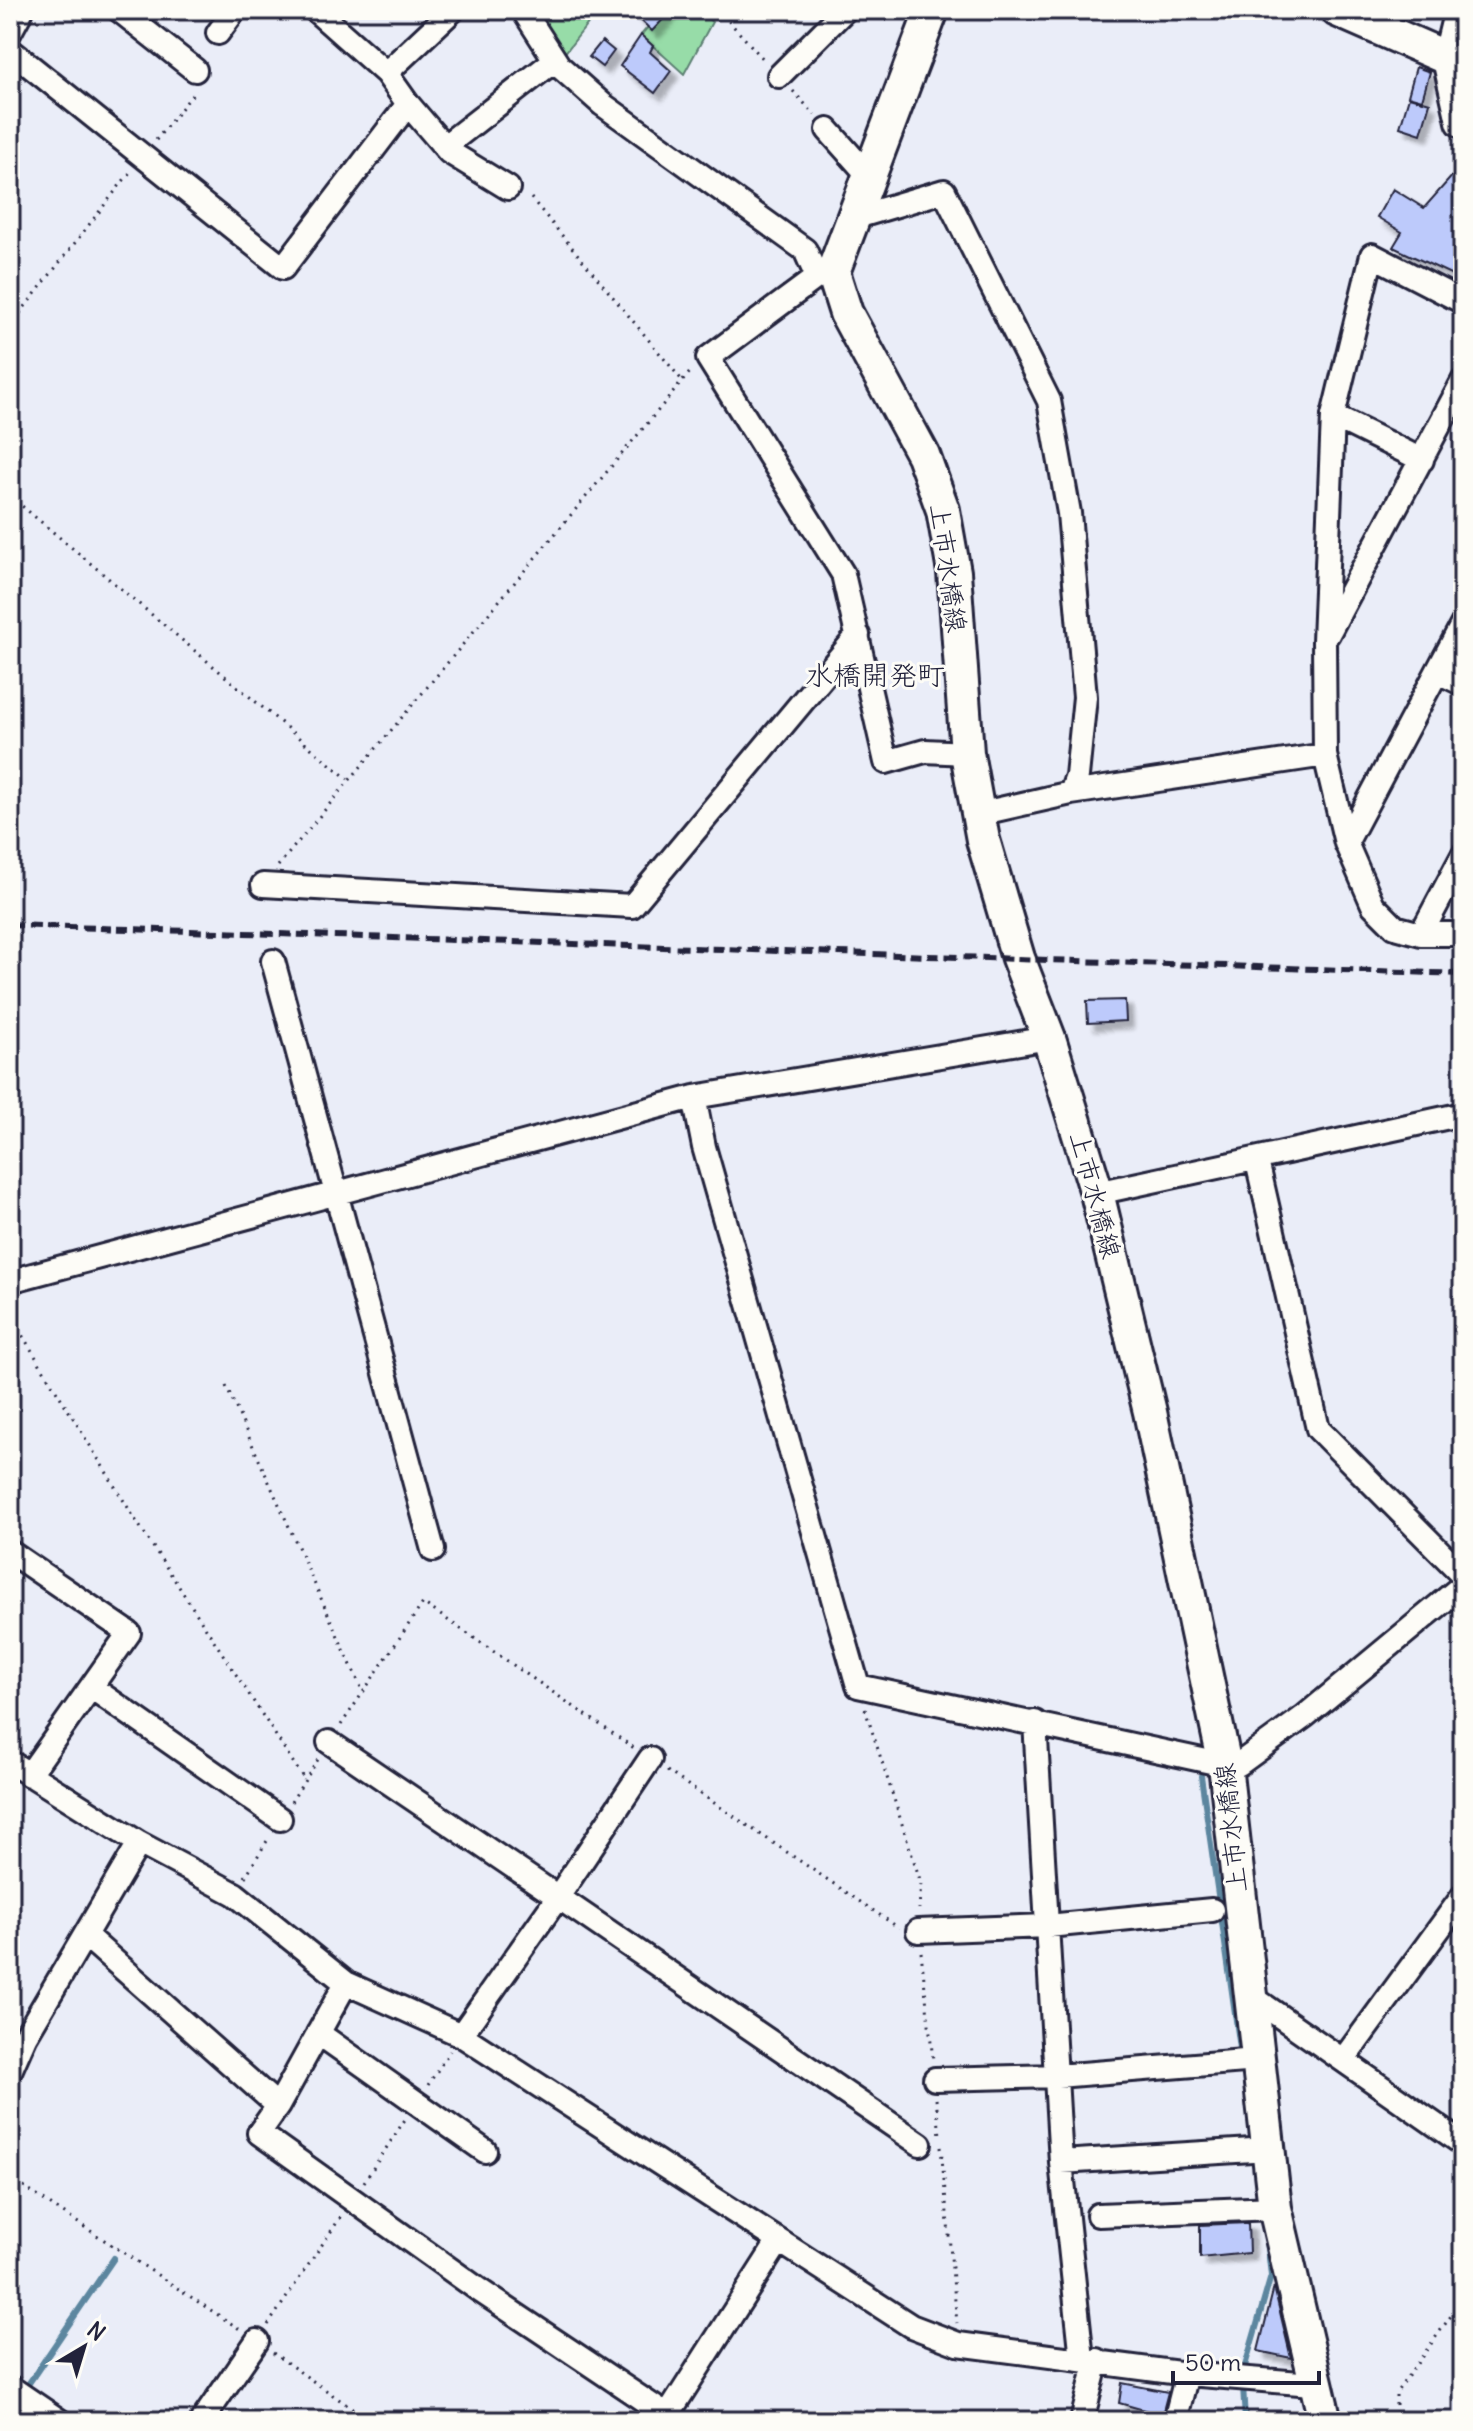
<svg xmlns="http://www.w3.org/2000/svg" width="1473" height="2431" font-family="Delius,'Klee One',sans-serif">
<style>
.green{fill:#97dca8;stroke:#5c7f72;stroke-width:2}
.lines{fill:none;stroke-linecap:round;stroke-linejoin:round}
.stream{stroke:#5b869f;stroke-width:6}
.building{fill:#bdcafb;stroke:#22223b;stroke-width:2;filter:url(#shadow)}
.street-casing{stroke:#22223b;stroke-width:28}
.secondary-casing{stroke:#22223b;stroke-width:38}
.path{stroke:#22223b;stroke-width:3;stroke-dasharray:2 6;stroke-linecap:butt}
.street{stroke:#fdfcf7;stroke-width:22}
.secondary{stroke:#fdfcf7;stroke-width:32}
.rail{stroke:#22223b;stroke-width:6;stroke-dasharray:12 6;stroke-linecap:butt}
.labels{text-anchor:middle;stroke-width:6;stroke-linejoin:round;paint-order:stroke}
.street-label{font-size:26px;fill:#22223b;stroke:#fdfcf7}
.neighbourhood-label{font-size:28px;fill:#22223b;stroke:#fdfcf7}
</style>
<defs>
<filter id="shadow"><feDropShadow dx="7" dy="7" stdDeviation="2" flood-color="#0004"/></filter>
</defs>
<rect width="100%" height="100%" fill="#eaedf8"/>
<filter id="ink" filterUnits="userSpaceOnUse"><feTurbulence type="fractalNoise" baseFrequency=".0125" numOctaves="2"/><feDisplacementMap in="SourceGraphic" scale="16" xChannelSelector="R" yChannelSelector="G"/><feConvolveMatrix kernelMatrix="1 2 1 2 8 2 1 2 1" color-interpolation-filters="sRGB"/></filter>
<g filter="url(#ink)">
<path class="green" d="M538,10H594L593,17L564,54Z
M672,10H698L712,22L684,74L641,35L654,20Z"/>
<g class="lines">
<path class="stream" d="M1201,1776L1241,2055
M1243,2373L1271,2276L1267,2240
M1243,2385L1245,2421
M10,2411L114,2258"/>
</g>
<path class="building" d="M630,10H672L652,31Z
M641,35L653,46L650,52L671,71L655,93L620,66Z
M602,41L614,51L602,67L589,57Z
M1416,67L1430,72L1422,100L1408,96Z
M1409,97L1430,103L1421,134L1400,127Z
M1454,174L1463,182V280L1393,247L1402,232L1377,217L1393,189L1424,208Z
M1125,1000L1126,1021L1088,1023L1087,1001Z
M1248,2223L1249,2253L1200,2258V2225Z
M1274,2287L1291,2358L1258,2351Z
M1122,2383L1168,2392L1162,2415L1119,2403Z"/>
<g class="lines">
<defs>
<path id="street" d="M119,10L195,70
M315,10L386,73L453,10
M523,10L559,66L602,104L805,250L817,277
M10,32L22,10
M218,33L235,10
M10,50L283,268L408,104L386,73
M779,76L845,10
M408,104L449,152L508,188
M828,130L869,176
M445,146L555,60
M853,218L944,191L1049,401L1069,513L1085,697L1077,776L1071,793L978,814
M833,272L817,277L708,358L843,574L886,762L925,751L967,753
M1463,302L1372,255L1333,416L1324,641L1325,755L1346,843L1373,905L1395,927L1421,934H1463
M1333,416L1422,460
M1328,634L1463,381
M1438,672L1463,684
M1071,793L1325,755
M1346,843L1463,623
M263,885L632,906L858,635
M1421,934L1463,855
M273,961L433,1550
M694,1097L704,1147L858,1686L1225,1765L1239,1764L1305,1716L1463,1585
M1257,1161L1318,1429L1463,1575
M1097,1193L1463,1114
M10,1281L694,1097L1049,1038
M10,1552L129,1633L29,1775
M91,1687L280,1819
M1035,1722L1061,2162L1082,2359
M329,1742L558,1897L461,2035
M650,1759L558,1897L920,2144
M10,1762L139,1843L235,1894L346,1983L461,2035L911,2326L958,2344L1187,2374L1313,2384
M918,1931L1048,1926L1212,1910
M85,1935L278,2106
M346,1983L278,2106L259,2133L479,2290L675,2421
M1248,1994L1463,2144
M318,2033L485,2151
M1343,2060L1463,1896
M10,2071L25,2037L139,1843
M935,2079L1057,2076L1257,2060
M1061,2162L1268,2149
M1098,2215L1275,2208
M10,2387L60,2421
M202,2421L257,2341
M664,2421L779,2241
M1082,2421L1097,2360
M1175,2421L1187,2374"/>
<path id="secondary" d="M932,10L833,272L846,313L923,455L943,510L954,572L967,753L983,840L1018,958L1049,1038L1097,1193L1150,1412L1225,1765L1275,2208L1325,2421
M1337,10L1449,59
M1461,10L1449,59L1463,121"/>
</defs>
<use href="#street" class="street-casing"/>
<use href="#secondary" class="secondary-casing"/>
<path class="path" d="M723,15L766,62
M793,91L815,115
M156,140L196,90
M531,198L681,379
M10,326L131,171
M10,496L348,779
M278,866L691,371
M10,1315L135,1519L304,1779
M226,1386L363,1692
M865,1709L921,1883L919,1909
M341,1725L423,1603L634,1748
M667,1771L899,1928
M291,1802L319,1758
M245,1877L270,1836
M921,1952L933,2060
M428,2085L450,2051
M936,2099L940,2135
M941,2147L957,2323
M10,2178L241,2330
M364,2182L406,2118
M268,2325L342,2215
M273,2353L370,2421
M1396,2421V2393L1463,2299"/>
<use href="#street" class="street"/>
<use href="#secondary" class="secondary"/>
<path class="rail" d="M10,925L1463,974"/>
</g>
</g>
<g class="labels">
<g class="street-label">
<text transform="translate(948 568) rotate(82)" y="9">上市水橋線</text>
<text transform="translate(1095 1195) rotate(75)" y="9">上市水橋線</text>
<text transform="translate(1231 1828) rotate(-96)" y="9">上市水橋線</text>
</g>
<g class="neighbourhood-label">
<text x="875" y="685">水橋開発町</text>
</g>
</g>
<rect width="1473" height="2431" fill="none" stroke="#fdfcf7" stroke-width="40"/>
<rect x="20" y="20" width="1433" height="2391" fill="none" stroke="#22223b" stroke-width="3" filter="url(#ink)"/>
<g transform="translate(84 2347) rotate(38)" stroke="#fdfcf7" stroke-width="6" paint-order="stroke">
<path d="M0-6L14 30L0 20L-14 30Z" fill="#22223b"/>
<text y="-12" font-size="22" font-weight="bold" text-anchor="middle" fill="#22223b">N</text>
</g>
<path d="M1173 2371v12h146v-12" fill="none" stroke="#22223b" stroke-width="4"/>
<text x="1185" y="2371" font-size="24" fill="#22223b" stroke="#fdfcf7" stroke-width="6" paint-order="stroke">50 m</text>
</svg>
